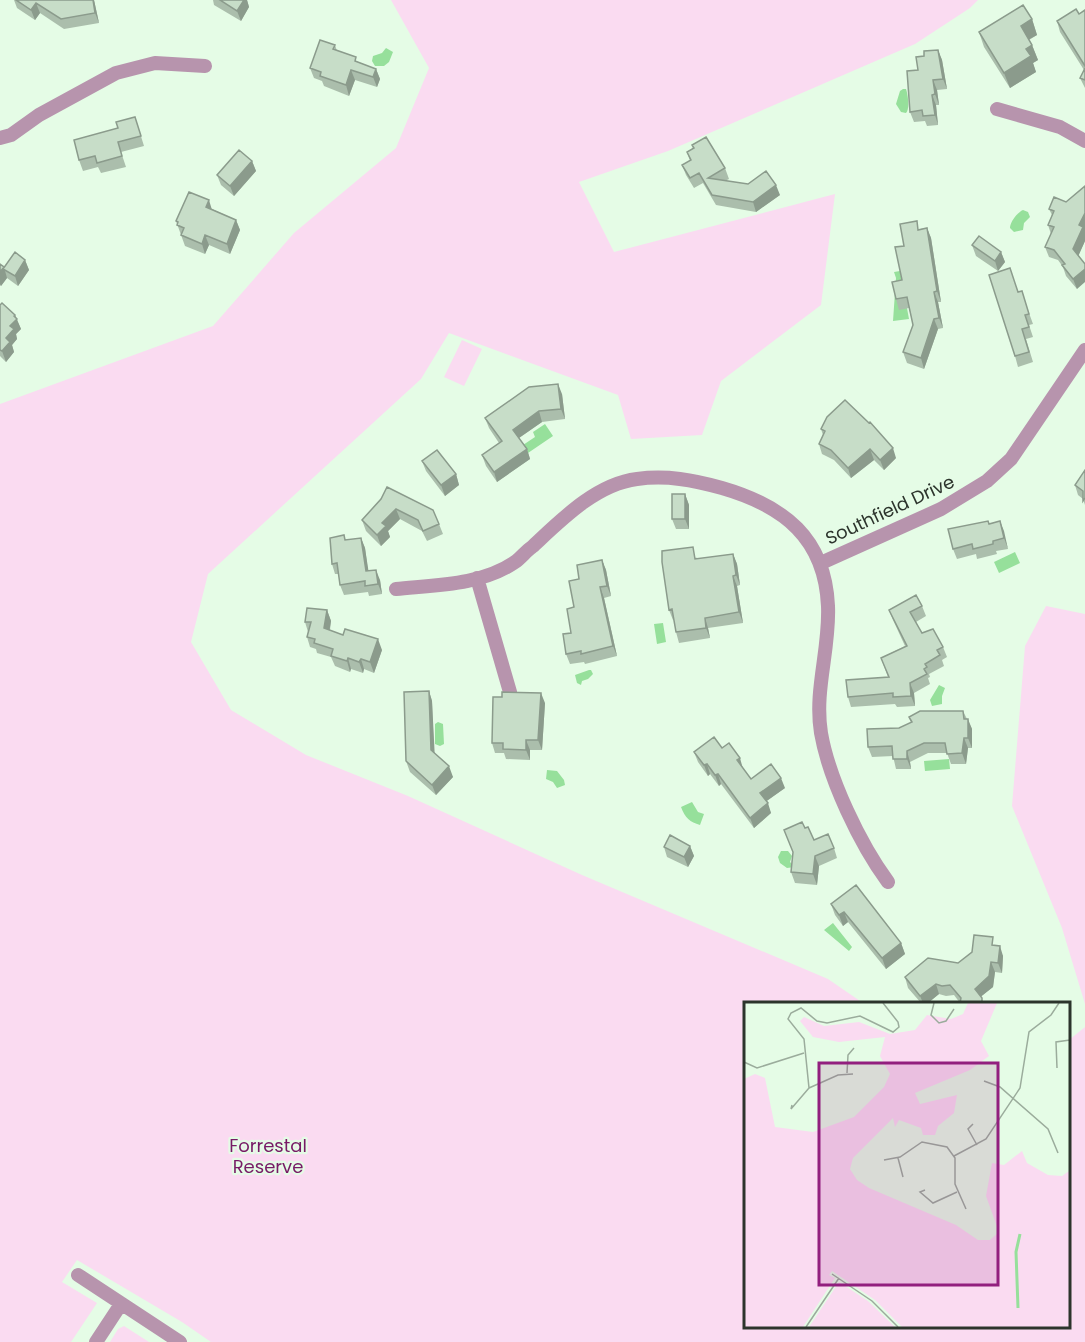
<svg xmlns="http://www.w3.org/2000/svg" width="1085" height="1342" font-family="Poppins,sans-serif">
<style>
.green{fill:#fadbf1}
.water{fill:#96e09b}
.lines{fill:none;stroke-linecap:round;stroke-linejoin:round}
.street{stroke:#b794ad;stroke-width:14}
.wall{fill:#abbeac}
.shaded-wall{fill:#8b9b8c}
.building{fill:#c7ddc8;stroke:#8b9b8c;stroke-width:1.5}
.labels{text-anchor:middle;stroke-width:4.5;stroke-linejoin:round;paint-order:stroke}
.street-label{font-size:18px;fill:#2c342c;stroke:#e5fce6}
.park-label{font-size:18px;fill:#771b66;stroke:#e5fce6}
.inset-river{fill:none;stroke:#96e09b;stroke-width:3}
.inset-road{fill:none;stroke:#9bac9c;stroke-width:1.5}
.view{fill:#921f7e;fill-opacity:0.15;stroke:#921f7e;stroke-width:3}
.inset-edge{fill:none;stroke:#2c342c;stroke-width:3}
</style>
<rect width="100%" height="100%" fill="#e5fce6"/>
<path class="green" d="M391,0H978L970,8L915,44L668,151L579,182L614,252L835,194L821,305L721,381L702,435L631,439L618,395L449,333L421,379L208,574L191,642L231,710L306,755L408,796L582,875L828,979L863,1003H746V1326H1068L1069,1040L1085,1027V1342H211L182,1322L77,1260L62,1282L97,1303L71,1342H0V404L213,326L294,233L396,148L429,68Z
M462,340L482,349L464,386L444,377Z
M1046,606L1085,614V1004L1062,928L1012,806L1025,646Z
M124,1326L149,1342H110L118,1329Z"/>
<path class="water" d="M386,48L393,52L389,62L384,66H375L372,61L373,56L382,53Z
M903,89H906C908,95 910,109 906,113L901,112L896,104L900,91Z
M1023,210L1028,212L1030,217L1024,223L1023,230L1014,232L1010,228C1010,222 1018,212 1023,210Z
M900,271L909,319L893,321L896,278L894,272Z
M545,424L553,436L528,453L523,445L535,437L533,432Z
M1015,552L1020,563L999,573L994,562Z
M663,623L666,642L657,644L654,624Z
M589,670H591L593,674L588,679L582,681L581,685L577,683L575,675Z
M939,685L945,688L942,696V704L932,706L930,700Z
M438,722L443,724L444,744L440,746L435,744V724Z
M949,759L950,769L925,771L924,761Z
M547,770L557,771L564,780L565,785L557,788L553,782L546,779Z
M692,802L698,812L704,814L700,825C690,822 685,818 681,807Z
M781,851H788L792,856L790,862L795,867L787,868L780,863L778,857Z
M833,923L852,947L849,951L824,930Z"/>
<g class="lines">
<path class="street" d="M997,109L1060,127L1085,141
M0,138L11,135L39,115L116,73L155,63L205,66
M821,563L941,509L987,481L1011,459L1085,350
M477,578L510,692
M396,589C435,585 482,585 515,562C521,558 526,551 532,547C561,520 596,484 637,479C667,475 693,480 722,488C784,506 825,538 828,606C830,649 814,690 821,733C829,779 860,844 888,882
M78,1275L180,1342
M96,1342L121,1304"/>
</g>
<path class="wall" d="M14,0H94L99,23L64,29L40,13L35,20L17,8Z
M213,0H247L249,7L241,21L214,5Z
M1085,10V88L1080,78L1084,70L1060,32L1057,21L1079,14Z
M1032,19L1037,35L1029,40L1032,45L1038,60L1033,63L1036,72L1010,88L984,47L979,32Z
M335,45L337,51L358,62L376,69L380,79L377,87L355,80L349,96L324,86L322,81L314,78L310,68Z
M938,50L942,60L947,89L937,90L939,105H936L938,125L927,126L925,121L914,122L910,112L918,70L924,56Z
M135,117L144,146L121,152L126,167L101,173L98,167L83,171L79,160L118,128Z
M692,145L725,168L729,179L725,181L780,195L756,212L716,205L703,183L694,188L686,175L682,165L690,161L687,152L693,149Z
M252,161L256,171L234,196L221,185L217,175Z
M1085,186V241L1078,256L1077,289L1066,276L1063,267L1058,260L1049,257L1045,247L1051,234L1048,225L1052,215L1049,209L1066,202Z
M212,209L236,220L240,230L230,254L209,245L205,254L185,246L176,221Z
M927,228L931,238L941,302H938L943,328L938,329L924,369L907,363L903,352L913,325L909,308L899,310L896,299L902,280L904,246L920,229Z
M972,245L1001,252L1005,262L998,271L976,256Z
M25,260L29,270L18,286L7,278L1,286L0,285V264L4,268Z
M1019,292L1025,302L1033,324L1029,325L1033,337L1026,339L1033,362L1018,367L1015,356Z
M0,305L15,315L21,329L16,334L17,339L12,345L14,352L6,362L0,356Z
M562,394L565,419L542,422L519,438L527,449L530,459L497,482L486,466L482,455L499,443L489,428L485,418Z
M821,429L896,458L884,470L874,460L851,478L834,460L822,454L819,444L823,435Z
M422,461L456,474L459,485L445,496L426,471Z
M1085,470V505L1083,499L1078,495L1075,485Z
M685,494L689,505V529H676L672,519Z
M381,499L439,524L443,534L427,541L422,531L400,519L388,531L390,537L381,546L366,531L362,520Z
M1000,521L1008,549L996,551L997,554L977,559L976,554L957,559L953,549L989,524Z
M361,538L365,548L368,571L380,580L382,594L369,596L368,592L344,595L340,585L339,574H335L332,564L346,540Z
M733,554L737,564L740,585L737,586L743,623L708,628L710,638L679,643L676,632L674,620H673L669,610L696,557L697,559Z
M602,560L606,570L611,596L604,598L617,656L585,664L584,662L570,664L566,654L571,633L574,607L579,579Z
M922,606L926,616L916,622L922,633L943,647L947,657L942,660L944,666L929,674L930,677L928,678L930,684L914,693L915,706L897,707L895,704L851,707L848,697L888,677L881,658L905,646L893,620L889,610Z
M327,610L331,621L330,630L382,650L374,673L364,669L363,673L351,669L350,672L335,666L331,657L317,653L316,649L310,647L307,637L308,632L305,622Z
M429,691L432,701L434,753L453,777L436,795L410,772L406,761Z
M545,703L542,750H530V760L506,759L504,753H495L492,743Z
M963,711L972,729V748H968L966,764H951L947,753H928L910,762L911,769H896L893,756L872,757L868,747L899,728L911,723L909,717Z
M722,748L743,769L751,779L785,788L766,801L771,813L754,828L721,784L719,786L710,774L708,776L698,762L694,752Z
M805,828L814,840L834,848L837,858L819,866L817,885L795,883L791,872Z
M690,846L694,856L688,867L667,857L664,847Z
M831,904L901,943L905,954L886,969L848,922L843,926L835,915Z
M996,945L1003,956L1002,973L995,972L993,987L981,996L960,1003L954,995L946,996L939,994L928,1003H921L908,988L905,977L958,963Z"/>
<path class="shaded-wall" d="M93,0H94L99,23L95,13Z
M244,0H247L249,7L241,21L237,11Z
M36,3L40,13L35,20L31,10Z
M1032,19L1037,35L1026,41L1021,26Z
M1032,45L1038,60L1033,63L1036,72L1010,88L1004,73L1026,49Z
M938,50L942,60L947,89L943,79Z
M376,69L380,79L377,87L373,77Z
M351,70L355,80L349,96L346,85Z
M933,80L937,90L939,105L935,94Z
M932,95L936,105L938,125L935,115Z
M252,161L256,171L234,196L230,186Z
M776,185L780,195L756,212L753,202Z
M209,200L212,210L206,207Z
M1085,213V241L1077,259L1073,249L1079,225Z
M236,220L240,230L230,254L227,244Z
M927,228L931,238L941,302L937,291Z
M205,235L209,245L205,254L202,244Z
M1001,252L1005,262L998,271L995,261Z
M25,260L29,270L18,286L15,276Z
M4,267L7,278L1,286L0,284V272Z
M1085,269V282L1077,289L1073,279Z
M934,292L938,302L943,328L939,318Z
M15,315L21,329L16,334L17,339L12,345L14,352L6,362L2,351L6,338Z
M934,319L938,329L924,369L921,358Z
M558,384L562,394L565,419L561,409Z
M539,411L542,422L516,440L513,430Z
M893,448L896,458L884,470L880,460Z
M527,449L530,459L497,482L494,472Z
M870,449L874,460L851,478L848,468Z
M456,474L459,485L445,496L441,485Z
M685,494L689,505V529L685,519Z
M396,509L400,519L388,531L390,537L381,546L377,535L382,523Z
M1000,521L1004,531L1008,549L1004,538Z
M361,538L365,548L370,581L366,571Z
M733,554L737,564L740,585L736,575Z
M602,560L606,570L611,596L607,586Z
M376,570L380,580L382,594L378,584Z
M733,576L737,586L743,623L739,612Z
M600,587L604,598L617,656L613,646Z
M327,610L331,621L328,639L324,628Z
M705,618L708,628L710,638L706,628Z
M378,639L382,650L374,673L370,662Z
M348,658L351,669L350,672L347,661Z
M361,659L364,669L363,673L359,662Z
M910,683L914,693L915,706L911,696Z
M429,691L432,701L435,760L431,750Z
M541,693L545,703L542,750L538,740Z
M968,719L972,729V748L968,738Z
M964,738L968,748L966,764L962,753Z
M526,740L530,750V760L526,750Z
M907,751L910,762L911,769L907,759Z
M740,758L743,769L737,760Z
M707,764L710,774L708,776L704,765Z
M449,766L453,777L436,795L432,785Z
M718,774L721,784L719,786L715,775Z
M781,778L785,788L764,803L760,793Z
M768,803L771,813L754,828L750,818Z
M690,846L694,856L688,867L684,857Z
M815,856L819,866L817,885L813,874Z
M844,912L848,922L843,926L839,915Z
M901,943L905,954L886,969L882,958Z
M1000,946L1003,956L1002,973L998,963Z
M991,962L995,972L993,987L978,999L975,989Z
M936,984L939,994L928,1003H923L920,996Z"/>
<path class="building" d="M16,0H93L95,13L61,19L36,3L31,10Z
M220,0H244L237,11Z
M1023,5L1032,19L1021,26L1032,45L1026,49L1031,56L1004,73L979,32Z
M1076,9L1079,14L1085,10V66L1057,21Z
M320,40L335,45L333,49L356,57L355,61L376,69L373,77L351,70L346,85L320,76L321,72L310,68Z
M938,50L943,79L933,80L935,94L932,95L935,115L923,116L922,110L910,112L907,71L918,70L916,57L924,56V51Z
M1085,68V80L1080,78Z
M135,117L141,136L118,142L122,156L97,163L95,156L79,160L74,140L118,128L116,122Z
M706,137L725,168L708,178L748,184L766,171L776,185L753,202L712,195L699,173L690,178L682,165L691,160L687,152L694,148L692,145Z
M239,150L252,161L230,186L217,175Z
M1085,186V213L1079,225L1083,227L1073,249L1085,264V269L1073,279L1062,265L1065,264L1054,250L1045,247L1054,227L1048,225L1054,211L1049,209L1054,197L1066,202Z
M189,192L209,200L206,207L236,220L227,244L205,235L202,244L181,235L184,228L177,225L178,222L176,221Z
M917,221L918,230L927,228L937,291L934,292L939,318L934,319L921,358L903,352L913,325L907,297L896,299L892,282L902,280L895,247L904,246L900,224Z
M979,236L1001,252L995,261L972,245Z
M15,252L25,260L15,276L3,269Z
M0,264L4,267L0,272Z
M1010,268L1018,292L1022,291L1029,314L1025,315L1029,327L1022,329L1029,352L1015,356L989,275Z
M2,303L15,315L14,316L17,319L10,326L14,329L6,338L10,342L2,351L0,350V305Z
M558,384L561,409L539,411L513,430L527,449L494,472L482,455L502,441L485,418L529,387Z
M845,400L869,423L870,422L893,448L880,460L870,449L848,468L831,450L819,444L825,431L821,429L827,417Z
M437,450L456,474L441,485L422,461Z
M1085,470V498L1083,501V491L1075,485Z
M387,487L433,510L439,524L423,531L418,520L396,509L382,523L386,526L377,535L362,520L381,499Z
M672,494H685V519H672Z
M988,521L989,524L1000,521L1004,538L993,541V544L973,549L972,544L953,549L948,529Z
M344,535L345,540L361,538L366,571L376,570L378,584L365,586V581L340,585L337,563L332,564L330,538Z
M693,547L695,559L733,554L736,575L733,576L739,612L705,618L706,628L676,632L672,609L669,610L662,562V551Z
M602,560L607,586L600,587L613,646L581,654V651L566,654L563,634L571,633L567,609L574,607L569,581L579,579L577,565Z
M916,595L922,606L910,612L922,633L933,629L943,647L937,650L940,655L925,664L927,667L924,669L927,674L910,683L911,696L893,697V693L848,697L846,680L889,677L881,658L907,646L889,610Z
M307,608L327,610L324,628L343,635L345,629L378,639L370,662L361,659L359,662L348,658L347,661L331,656L333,649L314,643L315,639L307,637L311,622H305Z
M429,691L431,750L449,766L432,785L406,761L404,692Z
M502,692L541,693L538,740H526V750L503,749V743H492L493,697H502Z
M920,711H963L964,719H968V738H964L962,753L947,754L945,743H924L907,751V759H893L892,746L868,747L867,729L899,728L912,722L909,717Z
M714,737L722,748L729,743L740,758L737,760L751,779L771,764L781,778L760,793L768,803L750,818L718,774L715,775L707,764L704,765L694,752Z
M802,822L805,828L808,827L814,840L828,834L834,848L815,856L813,874L791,872L793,852L784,830Z
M670,835L690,846L684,857L664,847Z
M856,885L901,943L882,958L844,912L839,915L831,904Z
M974,935L993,937L992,945L1000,946L998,963L991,962L989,976L975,989L982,998V1003H960L961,998L950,985L942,986L936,984L920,996L905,977L928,958L958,963L972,952Z"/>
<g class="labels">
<g class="street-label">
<text transform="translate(890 510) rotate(-25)" y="6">Southfield Drive</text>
</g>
<g class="park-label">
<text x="268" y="1152">Forrestal<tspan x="268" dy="21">Reserve</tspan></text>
</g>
</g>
<g transform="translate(744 1002)">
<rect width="326" height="326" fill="#e5fce6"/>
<path d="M224,1H253L237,39L245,54L226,68L171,91L176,102L213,93L210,111L194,124L191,133H179L177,126L155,118L151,125L149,116L109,156L106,167L113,178L125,186L212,223L234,238H246L255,230L242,194L248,161L260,163L278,149L283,161L304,173L318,174L325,169V325H158L131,298L88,269L85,273L91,276L59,325H0V77L11,72L21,76L31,125L69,130L110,115L140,85L146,72L136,54L141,35L95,40L69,35L56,19L60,15L80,24L115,20L146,32L171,28L183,13L207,17L219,12ZM95,280L124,299L151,325H65Z" fill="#fadbf1"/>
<path class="inset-river" d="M274,306L272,250L276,232"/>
<path class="inset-road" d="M190,1L187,13L195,21L202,19L210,7M0,60L13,66L60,51M313,66L312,40L326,38M103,71L104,53L110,46M240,79L256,85L304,127L314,151M65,86L94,73L109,72M48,103L47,107L65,86L60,37L44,17L47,11L57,6L73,19L83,21L116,14L149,30L155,25L154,20L139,1M229,122L224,127L233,143M210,154L242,137L276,86L285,30L307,13L315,1M154,156L159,175M140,158L156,155L178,140L203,145L211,156V182L222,207M181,188L176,190L189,201L213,190M88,272L128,299L154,325M62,325L95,276"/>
<path class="view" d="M75,61H254V283H75Z"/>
<rect width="326" height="326" class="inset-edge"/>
</g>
</svg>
